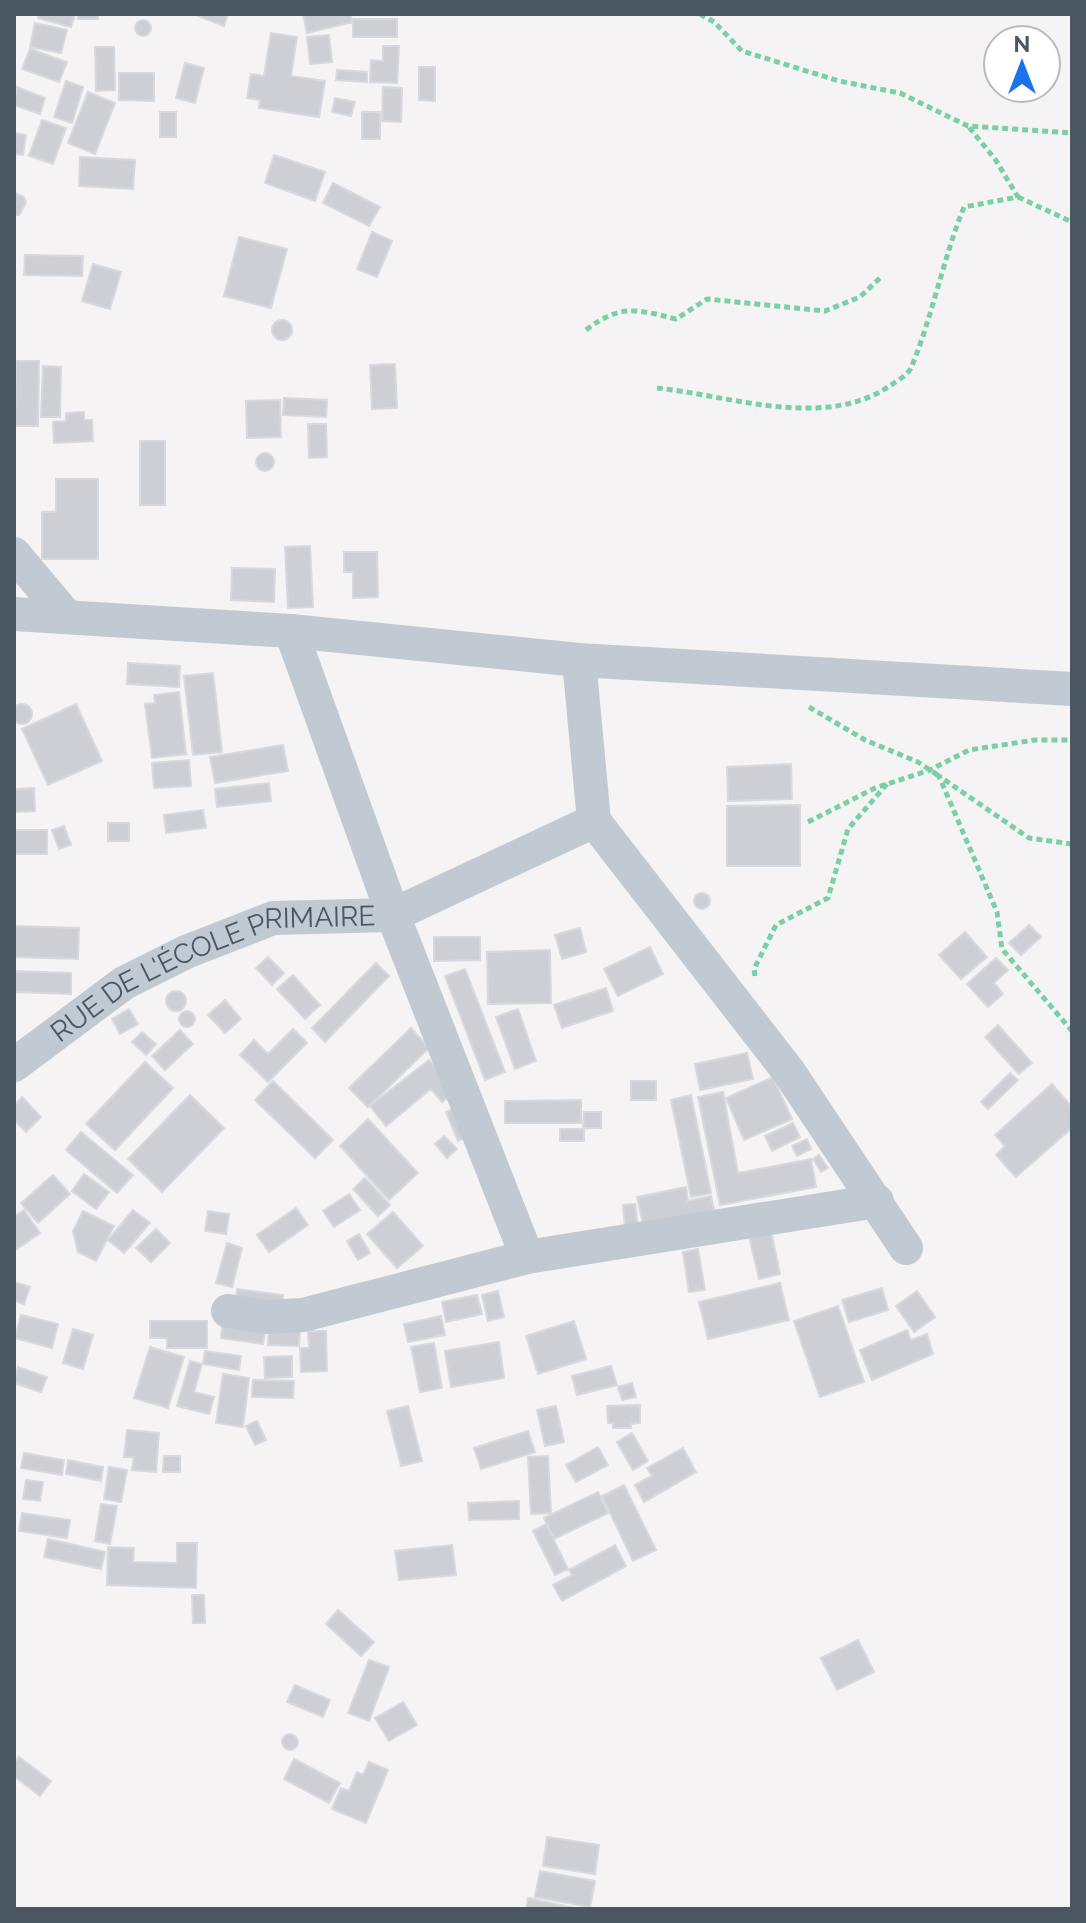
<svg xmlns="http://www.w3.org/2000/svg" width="1086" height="1923" font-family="Raleway,sans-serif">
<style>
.building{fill:#cdcfd5;stroke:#d7d9de;stroke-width:2}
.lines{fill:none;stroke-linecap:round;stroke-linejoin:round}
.path{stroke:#7ad0a6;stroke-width:5;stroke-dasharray:6 4;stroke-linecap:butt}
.minor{stroke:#c1cad2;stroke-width:34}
.labels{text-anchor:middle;stroke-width:7;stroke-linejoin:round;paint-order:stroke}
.street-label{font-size:28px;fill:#4a5661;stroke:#fff}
</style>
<rect width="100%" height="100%" fill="#f5f3f3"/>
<path class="building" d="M39,14H75L71,27L38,18Z
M78,14H98V19H78Z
M193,14H228L224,26Z
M303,14H350L352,22L307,33Z
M353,19H397V37H353Z
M135 28a8 8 0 1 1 16 0a8 8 0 1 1-16 0Z
M35,23L67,30L61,53L30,47Z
M271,33L297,37L291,76L325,81L319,117L259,108L260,100L247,98L251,74L264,76Z
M329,35L332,62L310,64L307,37Z
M383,46H399L397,83L370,82L371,60L383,61Z
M95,47H114L115,90L96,91Z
M30,49L67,62L59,82L22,69Z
M185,63L204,68L195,103L176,98Z
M419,67H435V101L419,100Z
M337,70L367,72V82L336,80Z
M119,73H154V101L119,100Z
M66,81L83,87L72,123L54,117Z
M17,87L45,98L40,114L14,105Z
M383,87L402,88L401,122L382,121Z
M88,92L115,103L95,154L68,143Z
M335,98L355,102L351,116L332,112Z
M160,112H176V137H160Z
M362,112H380V139H362Z
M42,120L66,128L53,164L29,156Z
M14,133L26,135L23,155L14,154Z
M274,155L325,172L315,201L265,183Z
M80,157L135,160L133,189L79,186Z
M333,183L380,207L369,226L323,203Z
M14,193L24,197L26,203L19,215H14Z
M372,232L392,241L377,277L357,269Z
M239,237L287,249L271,308L224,296Z
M25,255L83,256L82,276L24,275Z
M93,264L121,272L110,309L82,301Z
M272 330a10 10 0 1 1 20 0a10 10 0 1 1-20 0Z
M16,361H39L38,426H15Z
M395,364L397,408L372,409L370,365Z
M43,366L61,367L60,417H41Z
M284,398L327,400L326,417L283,415Z
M280,400L281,437L247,438L246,401Z
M84,412V420H92L93,441L54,443L53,422L66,421V413Z
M308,424H326L327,457L309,458Z
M140,441H165V505H140Z
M256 462a9 9 0 1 1 18 0a9 9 0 1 1-18 0Z
M56,479H98V559H42V512H56Z
M310,546L313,607L288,608L285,547Z
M344,552H377L378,597L353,598V572H344Z
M232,568L275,569L274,602L231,600Z
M128,663L180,666L179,687L127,684Z
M213,673L222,752L193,755L184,676Z
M179,692L186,754L152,758L145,704L155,703L154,695Z
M12 714a10 10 0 1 1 20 0a10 10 0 1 1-20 0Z
M76,704L102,761L48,785L22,729Z
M283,745L288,771L215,783L210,757Z
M189,760L191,786L154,788L152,763Z
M791,764L792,799L728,801L727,767Z
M269,783L271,801L217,807L215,789Z
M34,788L35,811L14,812V789Z
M800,805V866H727V806Z
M203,810L206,828L166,833L164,815Z
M108,823H129V841H108Z
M64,826L71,845L59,849L52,830Z
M14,830H47V854H14Z
M694 901a8 8 0 1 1 16 0a8 8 0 1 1-16 0Z
M1029,925L1041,937L1021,955L1009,943Z
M14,926L79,928L78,959L14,957Z
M580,928L586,952L562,959L555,935Z
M965,932L987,957L961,979L939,955Z
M434,937H480V960L434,961Z
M650,947L663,974L618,996L604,969Z
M550,950L551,1003L488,1004L487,952Z
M268,957L284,973L272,985L256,968Z
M996,958L1008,970L994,983L1003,994L988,1007L967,984Z
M376,963L389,976L325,1042L312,1028Z
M465,969L505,1072L485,1080L445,976Z
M14,971L71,973V994L14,992Z
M293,975L320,1005L305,1019L277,989Z
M606,988L613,1011L562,1028L554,1005Z
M166 1001a10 10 0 1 1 20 0a10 10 0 1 1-20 0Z
M225,1000L241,1019L225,1033L208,1015Z
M129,1009L138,1024L120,1034L112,1019Z
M518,1009L536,1061L515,1069L496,1017Z
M179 1019a8 8 0 1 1 16 0a8 8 0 1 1-16 0Z
M998,1025L1032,1063L1019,1074L985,1037Z
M411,1028L429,1048L368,1107L349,1088Z
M293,1029L307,1043L268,1082L240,1055L254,1040L268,1054Z
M180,1030L193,1044L165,1070L152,1056Z
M142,1032L156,1044L146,1055L132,1042Z
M747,1053L753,1079L700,1090L695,1064Z
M429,1060L455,1092L442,1102L431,1089L386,1126L370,1106Z
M145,1062L173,1088L115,1150L86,1124Z
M1010,1073L1018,1080L988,1109L981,1102Z
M773,1077L792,1119L744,1140L726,1098Z
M273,1081L333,1140L315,1158L255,1100Z
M631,1081H656V1100H631Z
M1052,1084L1072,1107V1128L1016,1177L996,1155L1005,1146L995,1135Z
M723,1092L738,1173L811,1159L816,1187L720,1205L698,1097Z
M190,1095L224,1128L162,1192L128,1159Z
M691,1095L711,1193L691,1197L671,1100Z
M22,1097L41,1117L26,1132L14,1120V1106Z
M581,1100V1123H505V1101Z
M458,1107L469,1136L458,1141L446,1112Z
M584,1112H601V1128H583Z
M368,1119L418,1173L389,1200L340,1146Z
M793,1123L800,1137L772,1151L765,1136Z
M560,1129H584V1141H560Z
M81,1132L133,1175L117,1193L66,1150Z
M444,1136L457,1149L447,1158L435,1144Z
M807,1139L811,1149L797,1156L792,1146Z
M819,1155L828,1168L821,1172L813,1159Z
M84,1174L109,1192L96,1209L72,1191Z
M53,1175L70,1194L38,1223L21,1203Z
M365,1178L390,1205L378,1216L353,1189Z
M686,1187L688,1201L711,1196L715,1214L644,1229L637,1197Z
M349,1194L360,1210L334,1227L323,1211Z
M635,1204L638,1227L625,1229L623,1205Z
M296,1208L308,1225L269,1252L257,1235Z
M24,1210L40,1233L14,1251V1217Z
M133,1210L150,1223L124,1253L108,1240Z
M83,1211L114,1226L96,1261L78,1252L73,1231Z
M208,1211L229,1214L226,1234L205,1231Z
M393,1212L423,1246L397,1268L367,1234Z
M156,1229L170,1243L151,1262L136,1248Z
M771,1231L780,1274L759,1279L749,1236Z
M359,1234L370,1253L358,1260L347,1241Z
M227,1243L242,1248L232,1287L216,1283Z
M698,1249L705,1290L689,1292L683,1252Z
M14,1282L30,1287L24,1304L14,1301Z
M780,1283L789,1320L708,1339L699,1302Z
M882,1288L888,1310L849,1322L842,1300Z
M237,1289L283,1295L281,1312L235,1306Z
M498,1291L504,1317L488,1321L482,1295Z
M917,1291L935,1317L914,1332L896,1306Z
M477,1295L482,1314L446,1322L442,1302Z
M838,1306L864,1382L820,1397L794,1321Z
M21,1315L58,1324L52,1348L15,1338Z
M441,1316L445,1335L408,1342L404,1324Z
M223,1320L266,1326L263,1344L221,1338Z
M150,1321H207V1348H167V1338H150Z
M574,1321L586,1359L538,1374L526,1336Z
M73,1329L93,1335L83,1369L63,1363Z
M269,1330H300L299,1346L268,1345Z
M907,1330L911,1340L927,1334L933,1354L872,1380L860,1350Z
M308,1331H326L327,1371L301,1372L300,1348H309Z
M499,1342L504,1378L451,1387L445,1351Z
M434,1343L442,1388L420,1392L411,1347Z
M150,1347L184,1357L168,1408L134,1398Z
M205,1351L241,1356L239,1370L203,1364Z
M292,1356V1377L265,1378L264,1357Z
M190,1361L202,1364L194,1392L214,1397L209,1414L177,1406Z
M611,1366L617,1385L577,1395L572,1376Z
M18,1367L47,1377L41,1392L14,1383Z
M223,1374L249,1378L243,1427L216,1423Z
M253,1380L294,1381L293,1398L252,1397Z
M632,1383L636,1397L622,1400L618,1387Z
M640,1405V1423L631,1424V1428H613V1423H608L607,1406Z
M408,1406L422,1461L401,1466L387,1411Z
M556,1406L564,1442L545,1446L537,1410Z
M257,1421L266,1440L255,1445L246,1426Z
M127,1430L159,1433L156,1472L132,1470L134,1457H124Z
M528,1431L535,1452L481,1469L474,1448Z
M632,1433L648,1461L633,1470L617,1442Z
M598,1447L608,1465L576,1482L566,1465Z
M683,1448L696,1472L644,1502L635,1485L652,1476L647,1468Z
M24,1453L64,1460L62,1475L21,1468Z
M164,1456H180V1472H163Z
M548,1456L551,1513L531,1514L528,1457Z
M68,1460L103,1467L101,1481L66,1474Z
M109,1467L127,1470L121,1502L104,1499Z
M26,1480L43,1482L40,1501L23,1499Z
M624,1485L656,1550L633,1561L602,1496Z
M598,1492L608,1513L554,1539L544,1518Z
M519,1501V1519L469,1520L468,1503Z
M101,1504L117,1506L110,1544L95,1541Z
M22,1513L70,1520L67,1538L19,1531Z
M546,1524L568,1569L555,1575L533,1531Z
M48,1539L105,1552L101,1569L44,1557Z
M177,1543H197L196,1588L107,1585L108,1547L134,1548L133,1562L177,1563Z
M452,1545L456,1575L399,1580L395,1551Z
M615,1545L626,1566L562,1601L553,1585L572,1575L569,1570Z
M192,1595H204L205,1623H193Z
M338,1610L374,1642L361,1656L326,1624Z
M858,1640L874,1672L837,1690L821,1658Z
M369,1660L389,1667L369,1721L348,1713Z
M295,1685L330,1700L323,1717L287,1702Z
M403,1702L417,1725L389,1741L375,1718Z
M282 1742a8 8 0 1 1 16 0a8 8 0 1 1-16 0Z
M19,1757L51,1781L40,1796L14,1776V1764Z
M294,1759L340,1783L329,1803L284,1779Z
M369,1762L388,1770L366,1823L332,1809L341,1788L349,1791L357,1772L363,1775Z
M547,1837L599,1845L595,1874L543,1866Z
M540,1871L595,1881L590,1907L535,1897Z
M528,1898L578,1909H526Z"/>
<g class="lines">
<path class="path" d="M700,14L714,22L742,51L839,81L900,93L968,126L1072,133
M1018,197L1072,222
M586,330C620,304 636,309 676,319L707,299L825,311L860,297L880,278
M657,388C727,395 823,430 888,387C895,382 907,376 911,368C932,318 943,259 964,207L1018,197L995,159L968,126
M809,707L865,740L918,762L939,776
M808,822L875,788L930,770L969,750L1035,740H1072
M1072,844L1029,838L939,776L997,912L1002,949L1072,1031
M755,976L754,969L776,925L828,898L848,829L887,784"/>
<g class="minor">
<path d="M14,554L67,617"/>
<path d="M14,614L291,631L579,660L1072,689"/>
<path d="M291,631L393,915L527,1257L877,1201"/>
<path d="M579,660L594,821L789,1072L906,1248"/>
<path id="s1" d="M14,1065L124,983L186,952L273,918L393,915L594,821"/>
<path d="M228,1311L265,1317L303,1315L527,1257"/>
</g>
</g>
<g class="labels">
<g class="street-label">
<text dy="10" stroke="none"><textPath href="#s1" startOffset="226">RUE DE L'ÉCOLE PRIMAIRE</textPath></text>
</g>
</g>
<rect width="1086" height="1923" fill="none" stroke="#4a5661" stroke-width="32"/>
<g transform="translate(1022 64)"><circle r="38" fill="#ffffff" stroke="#b7bbc0" stroke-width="2"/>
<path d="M0-6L14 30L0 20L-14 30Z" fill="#1a73e8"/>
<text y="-12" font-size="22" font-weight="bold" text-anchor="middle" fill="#4a5661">N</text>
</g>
</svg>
